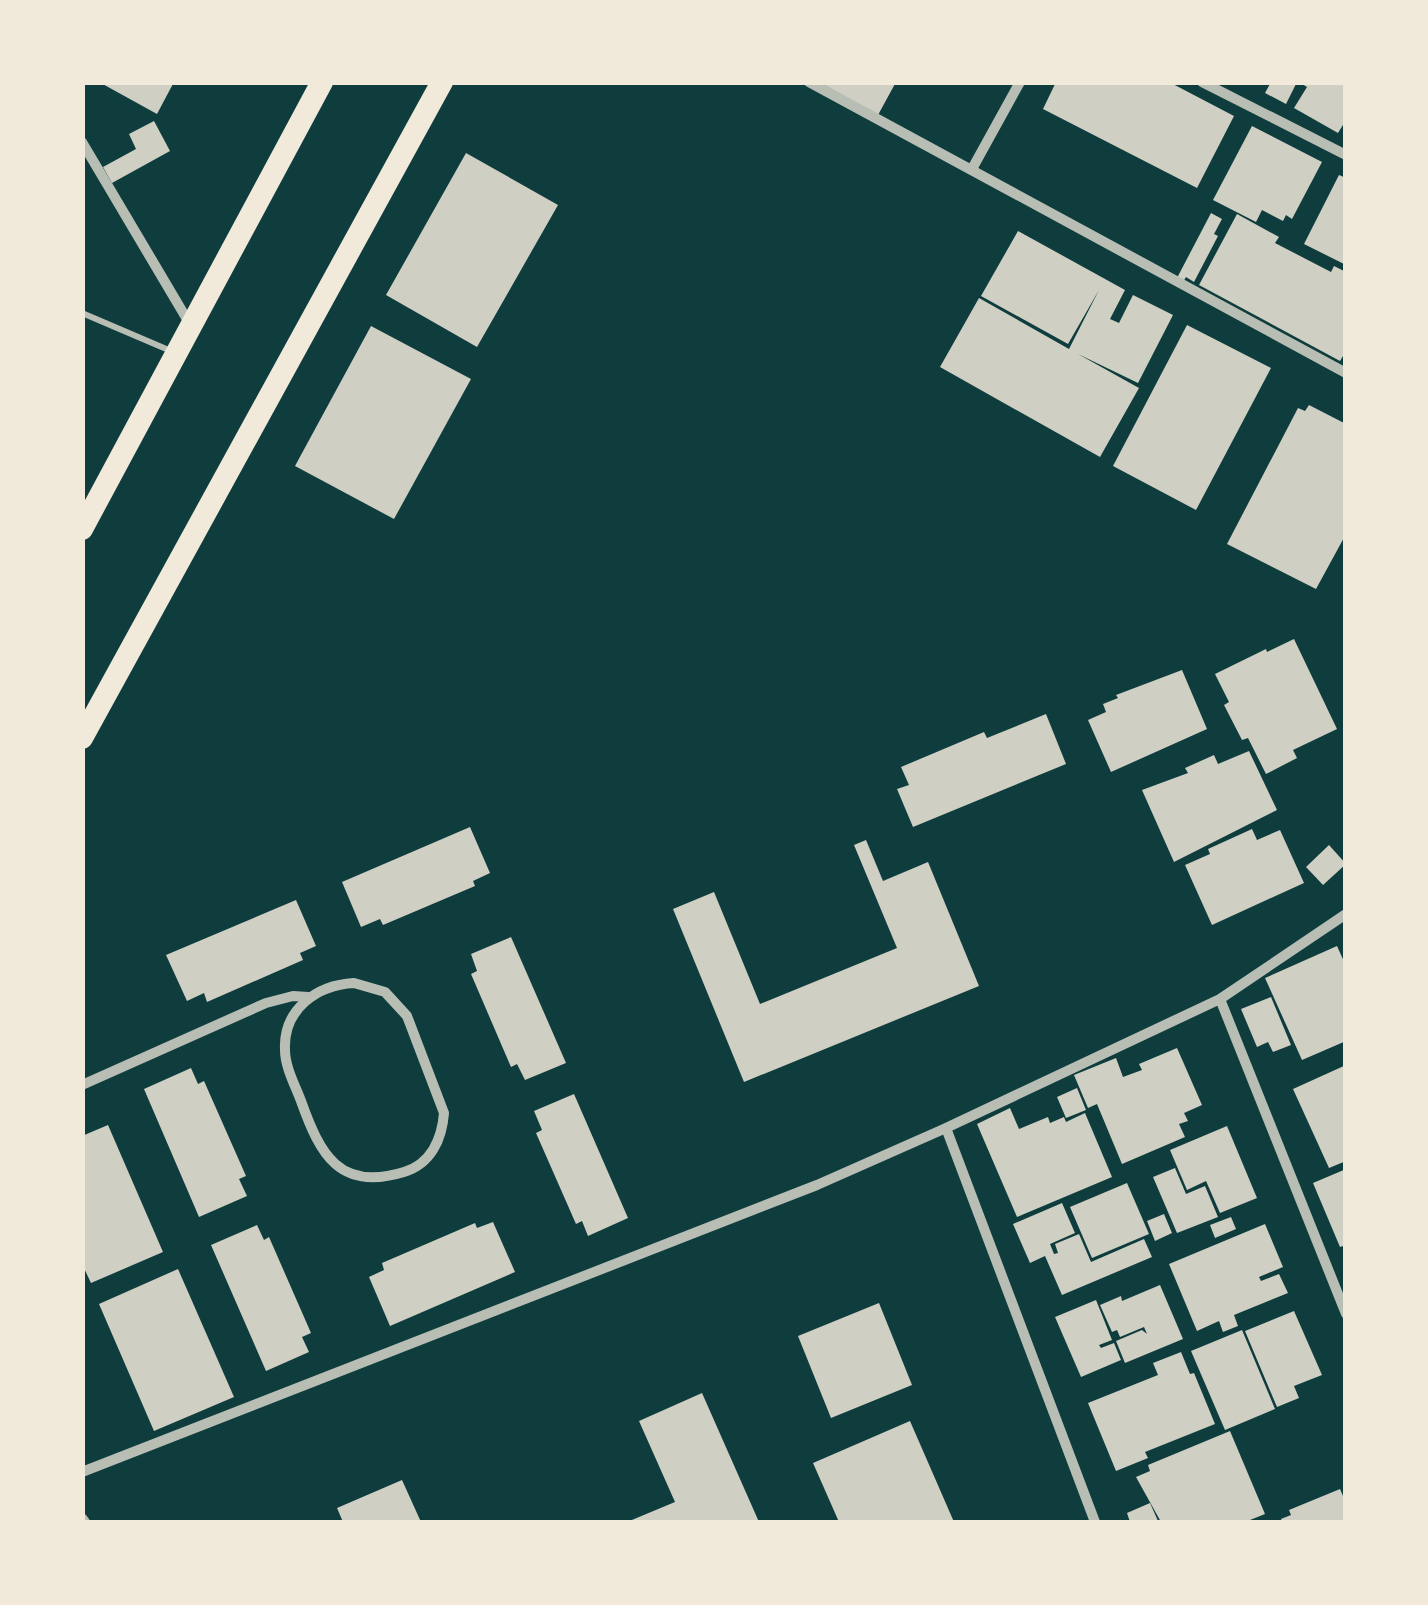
<svg xmlns="http://www.w3.org/2000/svg" width="1428" height="1605" font-family="Rubik,sans-serif">
<style>
.building{fill:#cfcfc3}
.lines{fill:none;stroke-linecap:round;stroke-linejoin:round}
.service{stroke:#b8beb3;stroke-width:6}
.minor{stroke:#b8beb3;stroke-width:10}
.trunk{stroke:#f1e9da;stroke-width:22}
</style>
<rect width="100%" height="100%" fill="#0f3d3e"/>
<path class="building" d="M99,82H174L157,114Z
M819,82H896L878,115Z
M1056,82H1169L1234,116L1197,188L1043,109Z
M1271,82H1297L1286,104L1265,93Z
M1299,82H1346V120L1338,133L1294,108L1307,87Z
M154,121L170,151L112,183L103,167L136,149L129,134Z
M1252,126L1322,162L1292,219L1286,215L1283,221L1262,210L1256,222L1213,200Z
M466,153L558,205L477,347L386,295Z
M1339,175L1346,178V265L1304,244Z
M1211,213L1222,219L1214,234L1218,236L1194,282L1186,277L1183,282L1177,278Z
M1237,214L1279,237L1275,243L1331,272L1334,266L1346,272V351L1340,361L1199,285Z
M1018,231L1125,290L1110,319L1119,323L1133,295L1173,315L1138,383L1078,354L1139,388L1100,457L940,367L979,298L1069,349L1099,290L1068,344L981,296Z
M1187,325L1271,368L1196,510L1113,466Z
M371,326L471,379L394,519L295,466Z
M1309,405L1346,424V534L1316,589L1227,544L1298,408L1305,411Z
M1294,639L1337,729L1293,750L1297,758L1266,774L1248,738L1242,740L1224,705L1229,702L1215,674L1266,649L1267,652Z
M1182,670L1207,729L1111,772L1088,720L1106,712L1103,704L1118,698L1116,695Z
M1046,714L1066,764L913,827L897,789L909,785L901,767L984,732L987,738Z
M1249,751L1277,810L1174,862L1142,790L1188,773L1185,768L1214,755L1218,764Z
M470,827L490,873L473,881L475,886L383,925L380,919L361,927L342,882Z
M1252,829L1257,840L1280,830L1304,883L1212,925L1185,865L1210,854L1208,849Z
M866,840L883,881L928,862L979,986L744,1082L673,909L714,892L760,1004L897,948L854,845Z
M1329,845L1346,864L1323,885L1306,867Z
M296,900L316,946L300,953L303,960L207,1002L204,993L187,1001L166,955Z
M511,937L566,1063L525,1080L517,1064L511,1067L471,974L477,971L471,954Z
M1337,946L1346,966V1041L1302,1060L1265,978Z
M1271,997L1291,1045L1273,1052L1268,1042L1257,1047L1241,1009Z
M1177,1048L1202,1105L1184,1113L1188,1121L1179,1124L1185,1137L1122,1164L1097,1104L1088,1108L1074,1075L1116,1058L1123,1077L1142,1070L1139,1064Z
M1346,1065V1161L1329,1168L1293,1089Z
M191,1068L198,1084L204,1081L246,1176L239,1179L247,1196L199,1217L144,1089Z
M1077,1088L1086,1110L1066,1118L1057,1097Z
M574,1094L628,1218L588,1236L582,1221L576,1224L536,1133L542,1130L534,1111Z
M1010,1108L1019,1129L1048,1117L1050,1123L1064,1117L1066,1122L1085,1113L1112,1177L1017,1217L977,1124Z
M108,1125L163,1252L91,1283L82,1264V1136Z
M1227,1126L1257,1198L1220,1213L1206,1181L1187,1190L1170,1150Z
M1175,1168L1186,1194L1205,1186L1218,1217L1177,1233L1153,1177Z
M1346,1169V1245L1340,1247L1313,1183Z
M1127,1183L1149,1234L1092,1258L1070,1207Z
M1062,1203L1075,1233L1050,1244L1054,1254L1058,1253L1055,1244L1079,1234L1091,1262L1144,1239L1152,1257L1062,1295L1045,1256L1030,1263L1013,1224Z
M1164,1214L1172,1233L1155,1241L1147,1221Z
M1231,1217L1236,1229L1215,1238L1210,1225Z
M493,1222L515,1272L390,1326L369,1277L384,1270L382,1263L475,1223L477,1228Z
M1265,1224L1283,1267L1259,1277L1261,1281L1279,1274L1288,1293L1234,1315L1238,1326L1223,1332L1219,1321L1197,1331L1169,1264Z
M257,1225L264,1240L269,1237L311,1333L302,1337L309,1352L266,1371L211,1245Z
M178,1269L234,1397L154,1431L99,1304Z
M1160,1285L1183,1339L1125,1363L1116,1341L1142,1330L1147,1334L1144,1327L1120,1337L1117,1330L1112,1332L1100,1305L1121,1296L1122,1301Z
M1096,1300L1112,1340L1099,1345L1101,1348L1114,1343L1121,1360L1081,1377L1055,1317Z
M879,1303L912,1385L831,1418L798,1336Z
M1294,1311L1322,1375L1294,1386L1299,1398L1277,1407L1245,1331Z
M1242,1330L1275,1409L1225,1430L1191,1351Z
M1181,1352L1190,1374L1194,1373L1215,1424L1145,1452L1148,1458L1116,1471L1088,1403L1158,1375L1153,1363Z
M702,1393L759,1522H627L675,1502L639,1421Z
M910,1421L954,1522H839L813,1463Z
M1230,1431L1265,1514L1245,1522H1161L1136,1477L1150,1471L1148,1465Z
M402,1480L421,1522H343L337,1508Z
M1340,1489L1346,1503V1522H1282L1281,1519L1291,1515L1289,1510Z
M1150,1503L1158,1521L1130,1522L1127,1513Z"/>
<g class="lines">
<path class="service" d="M82,313L171,351"/>
<path class="minor" d="M809,82L1346,373
M1202,82L1346,155
M82,142L191,326
M972,169L1020,82
M354,983L385,992L407,1016L444,1113C442,1139 431,1164 404,1172C339,1192 320,1154 301,1101C295,1085 285,1067 285,1050C283,1009 317,985 354,983Z
M1220,999L1346,1314
M82,1085L266,1003L293,996L308,997
M946,1128L1095,1522
M82,1472L817,1185L946,1128L1220,999L1346,914
M82,1518L85,1522"/>
<path class="trunk" d="M82,529L322,82
M82,738L442,82"/>
</g>
<rect width="1428" height="1605" fill="none" stroke="#f1e9da" stroke-width="170"/>
</svg>
